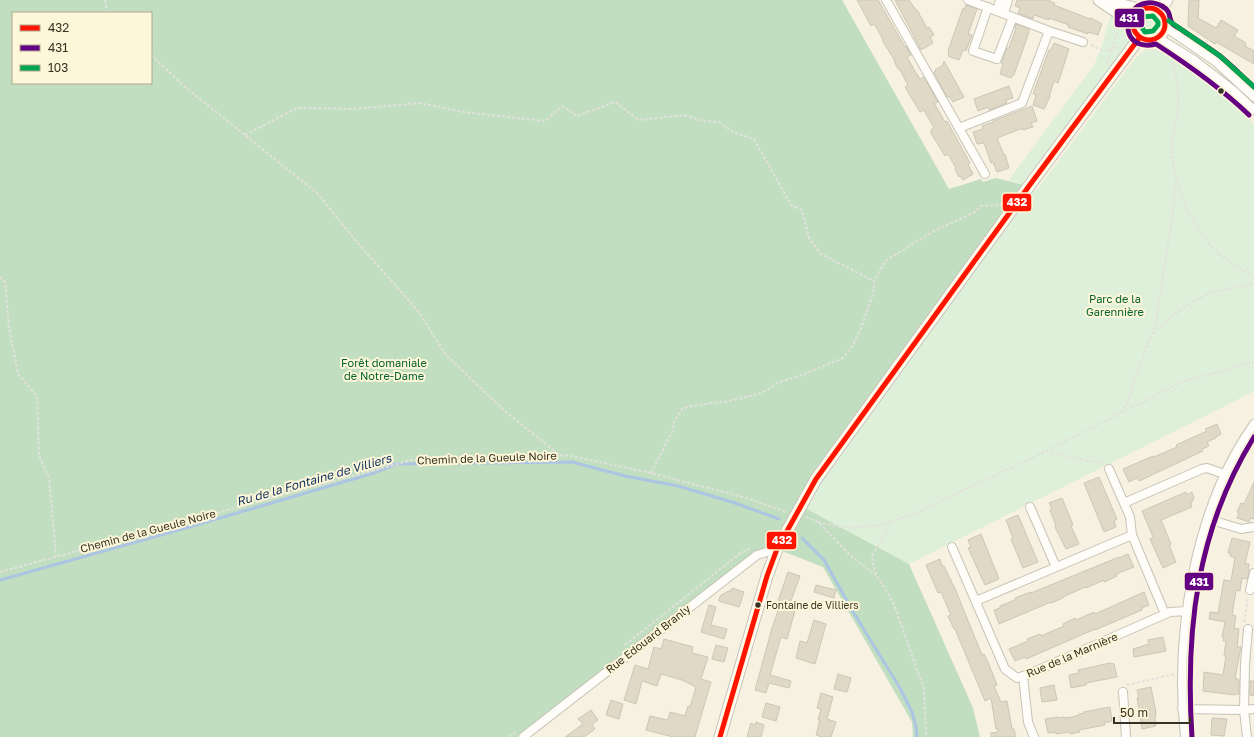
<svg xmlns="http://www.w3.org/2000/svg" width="1254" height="737" font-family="'Golos Text',sans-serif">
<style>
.green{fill:#dff0da}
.forest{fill:#c1dec0;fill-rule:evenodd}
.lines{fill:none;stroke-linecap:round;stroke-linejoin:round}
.stream{stroke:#acc5e2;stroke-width:3}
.building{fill:#dfd9c6;stroke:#cbc7b8}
.street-casing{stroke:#c7c3b5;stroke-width:10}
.secondary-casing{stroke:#c7c3b5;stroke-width:13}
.path{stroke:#e2e1dc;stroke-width:2;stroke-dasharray:3 2;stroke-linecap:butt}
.street{stroke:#fefdfa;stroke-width:8}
.secondary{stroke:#fefdfa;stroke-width:11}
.bus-1-casing{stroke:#fef6d8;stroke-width:8}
.bus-2-casing{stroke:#fef6d8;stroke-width:8}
.bus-3-casing{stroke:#fef6d8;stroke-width:8}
.bus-1{stroke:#ff1400;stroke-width:5}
.bus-2{stroke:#640082;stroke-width:5}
.bus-3{stroke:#00a651;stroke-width:5}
.bus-dot{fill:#373324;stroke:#fef6d8;stroke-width:1.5}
.labels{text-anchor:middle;stroke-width:4;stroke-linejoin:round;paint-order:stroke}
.bus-label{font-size:10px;fill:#373324;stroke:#fef6d8;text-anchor:start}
.park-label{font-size:11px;fill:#066331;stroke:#fef6d8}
.street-label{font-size:11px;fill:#373324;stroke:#fef6d8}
.water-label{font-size:12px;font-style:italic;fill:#0b315e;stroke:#fef6d8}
.line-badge{stroke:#fef6d8;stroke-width:1.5}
.badge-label{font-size:11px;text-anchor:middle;font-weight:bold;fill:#fff}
</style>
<rect width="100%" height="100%" fill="#f6f1e0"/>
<path class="green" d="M1111,15L1130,26L1131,36L1121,55L1024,185L1009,180L1094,65L1100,51Z
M1142 25a8 8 0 1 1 16 0a8 8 0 1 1-16 0Z
M1150,49L1159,51L1170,57H1179L1197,68L1203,80L1219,92L1227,93L1245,107L1249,113L1251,122L1254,124V391L1231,403L909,564L801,506L1029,186L1037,190L1133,61L1142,52Z"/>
<path class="forest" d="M0,0H842L949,189L981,179L983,182L995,178L1024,185L801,506L909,564L973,708L980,737H913L912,722L823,567L777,549L757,552L517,737H0ZM13,13H151V83H13Z"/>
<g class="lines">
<path class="stream" d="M802,538L824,560L855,615L900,688L912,712L916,727L917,737
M0,580L179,530L374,473L396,464L572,462L625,476L678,486L732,502L779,519"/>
</g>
<path class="building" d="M857,0H878L905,47L906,46L911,55L907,57L916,73L920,79L924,77L938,102L934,103L945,122L947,121L970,163L968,164L973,174L963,180L960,176L959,177L955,169L956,168L948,154L945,156L931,133V130L934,128L924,110L920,112L905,87L908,85L899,68L898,69L894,61H895L882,40L883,39L874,24L871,26Z
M895,0H909L916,10H917L927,28L929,27L934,35L930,37L933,43L921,50Z
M1017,0H1047L1055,3L1054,5L1090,19L1091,18L1102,24L1098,35L1088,32V34L1068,27L1069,25L1049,18V20L1034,15L1033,19L1018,13L1020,8L1015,6Z
M1189,0H1199L1198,18L1216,28L1221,20L1238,30L1234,36L1246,43L1245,46L1254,51V64L1216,42L1215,44L1188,26Z
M966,5L977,9L968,34L972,35L966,51L963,50L959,60L948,56L949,52L948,51L963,8L965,9Z
M1016,24L1029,29V32L1014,75H1013L1011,78L1000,74L1003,64L1001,63L1007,48H1009L1016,28H1015Z
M1054,43L1069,49L1058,83L1054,81L1049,97H1050L1044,109L1033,105L1036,95L1033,94L1049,50H1051Z
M944,61L964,97L953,102L949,96L947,97L934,72L936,71L935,70L943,65Z
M1009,86L1013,98L1006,100L1007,103L989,110L988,107L978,111L974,99Z
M1032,106L1037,121L1031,123L1033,127L1023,130V128L997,138L1004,155L1005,154L1009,168L997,172L993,162L991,163L984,143L977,144L973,132L983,129L982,126L993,122V121Z
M1217,424L1221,434L1216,437V438L1207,442L1209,446L1202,449L1203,451L1139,481L1137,478L1129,482L1123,469L1153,456L1154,457L1177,447L1176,445L1207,431L1205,429Z
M1099,477L1117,519L1114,521L1116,527L1104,532L1084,483Z
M1254,482V519L1251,518L1249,522L1237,518L1239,513L1237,512L1241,503L1244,504Z
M1186,492L1187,495L1192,492L1194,498L1191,504L1192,507L1161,520L1171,544L1169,545L1176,562L1163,568L1150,539L1153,537L1142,511Z
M1062,498L1073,525L1071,526L1079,544L1066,549L1055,527L1056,526L1050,510L1052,509L1049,503Z
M1018,515L1038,562L1023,568L1011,539L1013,538L1006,520Z
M981,534L999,579L985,585L968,548L971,547L968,540Z
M1232,538L1250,542L1245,564H1249L1248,569L1250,570L1247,579L1242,578L1240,591L1236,590L1232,615L1236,616L1234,628L1239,629L1237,647H1241L1235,678H1237L1236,679L1239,680V694H1235V695L1203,691L1204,672L1223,675L1226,656H1224L1226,641H1223L1224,637H1222L1225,622L1209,619L1210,612L1218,613L1224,580L1231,581L1235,558L1230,556L1231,554L1228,553Z
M1128,554L1134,567L1116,574L1117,576L1104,582V580L1086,588L1085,587L1063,597V598L1051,603V602L999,624L994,610L1000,608V606L1015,600V598L1025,594L1031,592V593L1119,557V558Z
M940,559L942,566H944L956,591L982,655L984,654L988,662L997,685L994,686L1001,702L1007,701L1012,729H1014L1016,737H991V733L998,732V729H996L991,698L985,701L955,629H954L948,616L951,615L941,592L938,593L926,565Z
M788,572L800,576L788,609L795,611L787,639L781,637L770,675L791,681L789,688L769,683L766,693L755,690L772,628L778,611L775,610Z
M816,585L836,590L834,598L814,592Z
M732,588L744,592L739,607L719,601L720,596L728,591H731Z
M1144,592L1149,605L1142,608V610L1095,630V629L1026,659L1025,657L1015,661L1009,649L1028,641L1027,639L1040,634L1041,636L1064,626L1063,624L1075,618L1076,620L1094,612L1095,614Z
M709,605L716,607L711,625L727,629L724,639L701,632Z
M814,620L826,624L815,664L796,658L800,641L807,643Z
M1163,637L1166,651L1134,657L1133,649L1149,644L1148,640Z
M664,639L693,647L692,653L708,657L701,679L711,682L695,737H673L646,730L650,716L668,720L670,712L685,716L688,706L690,707L696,687L682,680L661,674L657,686L642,681L636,704L624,700L635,665L648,669L654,647L661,649Z
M716,645L728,648L724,662L712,659Z
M1110,663L1114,664L1117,677L1086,683V685L1071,688L1069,675L1079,673L1078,670Z
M838,674L851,678L847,692L834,689Z
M1250,681H1254V696L1250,695Z
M1054,685L1057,700L1042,702L1040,688Z
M1151,687L1156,713L1155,718L1156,726L1142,729L1137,698H1139L1137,690Z
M821,693L833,697L827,719L836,722L831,737H822L816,735L820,720H818L821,709L817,708Z
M611,700L623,704L619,719L606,715Z
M766,703L780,707L776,721L762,717Z
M1110,707L1112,721L1104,723L1105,725L1079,730L1080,732L1070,734L1069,732L1056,734V732L1048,733L1045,719L1058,717L1059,718L1064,717V718L1072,717L1079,715V714L1084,713V712Z
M591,710L598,720L592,725L595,729L584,737H565L583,724L578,719Z
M1212,718L1227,719L1224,736L1211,735Z
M756,722L764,725L761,737H747L751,723L755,725Z"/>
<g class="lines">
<defs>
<path id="street" d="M886,0L985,174
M988,7L973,51L997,59L1013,17
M997,10L1000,0
M1004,13L1008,0
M1165,27L1216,62L1254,97
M1049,31L1083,42
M1157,37L1194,60L1234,91L1254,110
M959,128L1022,103L1049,31L968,0
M1109,469L1130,517L1132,535L1165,614
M1124,503L1202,469L1207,468L1224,474
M1030,507L1056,567
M1208,519L1241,529L1254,527
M952,547L1005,669L1017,678L1029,674L1170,612L1187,611
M1250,590L1254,573
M976,601L1132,535
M1248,629L1245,664L1244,710L1254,709
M1023,676L1028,722L1034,737
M1123,692L1126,737
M1182,709L1244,710L1247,737
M523,737L757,555L777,549
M1185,737C1174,636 1194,508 1254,424"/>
<path id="secondary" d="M1099,0L1133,23
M1106,1L1142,10
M1133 24a16 16 0 1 1 32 0a16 16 0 1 1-32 0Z
M1159,12L1167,0
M720,737L767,576L777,549L816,479L1029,186L1140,37"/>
</defs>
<use href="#street" class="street-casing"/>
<use href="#secondary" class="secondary-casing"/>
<path class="path" d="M105,0L107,13
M1091,45C1102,50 1107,54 1117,46L1119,48
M1145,49H1158
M151,55L184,86L317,193L361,247L372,259L418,311L446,355L508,414L560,455
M1172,57C1176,74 1179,93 1178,111C1176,123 1172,135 1172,147C1172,182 1191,227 1216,251C1227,262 1241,269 1254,277
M1107,63L1119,26
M245,135L297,108L353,109L420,103L463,112L545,121L562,106L577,116L615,102L639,120L684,115L703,121L719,122L733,132L754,139L791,205L802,210L809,238L821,254L874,281
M0,277L5,282L9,328L18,374L37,396L39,456L49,478L56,556
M1153,334C1169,319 1187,302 1208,294C1223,289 1239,287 1254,284
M1121,413L1128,402L1133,384L1156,322L1172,218L1176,181
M1046,451L1074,458L1102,463
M651,473L673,430L674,421L683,408L710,403L725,402L758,394L767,390L777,383L802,375L843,358L853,345L861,328L874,291V281L885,261L934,231L975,212L980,206L999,205L1004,203
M806,517L818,522L853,558L876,575
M818,522L846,528L877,526L909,516L1036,456L1184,381L1254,362
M892,523L884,534L875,551L872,556L873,565L877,576L893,602L924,689L926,737
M0,572L412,460L561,455L571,456L651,473L750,499L786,512
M1244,622L1248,597
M625,645L738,555L750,548
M1127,685L1175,674
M509,737L515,732"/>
<use href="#street" class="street"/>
<use href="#secondary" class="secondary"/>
<defs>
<path id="bus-1" d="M1133 24a16 16 0 1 1 32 0a16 16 0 1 1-32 0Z
M720,737L767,576L777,549L816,479L1029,186L1140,37"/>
<path id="bus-2" d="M1249,115C1220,87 1190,66 1156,44C1119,53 1121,6 1147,3C1151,2 1158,4 1162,6C1172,12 1168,17 1172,23C1174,26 1180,28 1182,30C1195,39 1208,47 1220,56C1232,66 1243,77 1254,87
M1192,737C1185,630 1197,529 1254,437"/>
<path id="bus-3" d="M1134,15L1142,17L1153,16L1158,22V25L1153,31L1145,32C1140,27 1141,20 1134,15Z
M1169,21L1220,56L1254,87"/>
</defs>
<use href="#bus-1" class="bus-1-casing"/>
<use href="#bus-2" class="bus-2-casing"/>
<use href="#bus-3" class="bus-3-casing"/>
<use href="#bus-1" class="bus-1"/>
<use href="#bus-2" class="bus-2"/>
<use href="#bus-3" class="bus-3"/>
</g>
<g class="bus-dot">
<circle cx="1221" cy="91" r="3.5"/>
<circle cx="758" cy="605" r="3.5"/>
</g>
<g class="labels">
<g class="bus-label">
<text x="766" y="609">Fontaine de Villiers</text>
</g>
<g class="park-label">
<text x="1115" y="303">Parc de la<tspan x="1115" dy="13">Garennière</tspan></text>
<text x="384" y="367">Forêt domaniale<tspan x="384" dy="13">de Notre-Dame</tspan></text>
</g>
<g class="street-label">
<text transform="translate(487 458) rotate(-2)" y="4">Chemin de la Gueule Noire</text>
<text transform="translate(148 531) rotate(-15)" y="4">Chemin de la Gueule Noire</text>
<text transform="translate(648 639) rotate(-38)" y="4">Rue Edouard Branly</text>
<text transform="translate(1072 655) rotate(-23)" y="4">Rue de la Marnière</text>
</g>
<g class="water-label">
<text transform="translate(314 480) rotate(-16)" y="4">Ru de la Fontaine de Villiers</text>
</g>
</g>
<g class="line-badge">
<rect x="1114" y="8" width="31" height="20" rx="4" fill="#640082"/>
<rect x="1002" y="193" width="30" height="19" rx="4" fill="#ff1400"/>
<rect x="766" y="531" width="31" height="19" rx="4" fill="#ff1400"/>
<rect x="1184" y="572" width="30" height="19" rx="4" fill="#640082"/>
</g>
<g class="badge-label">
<text x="1129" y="22">431</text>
<text x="1017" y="206">432</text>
<text x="782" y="544">432</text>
<text x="1199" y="586">431</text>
</g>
<rect x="12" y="12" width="140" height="72" fill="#fef6d8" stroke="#aea890"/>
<rect x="20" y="25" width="20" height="6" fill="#ff1400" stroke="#aea890"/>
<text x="48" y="32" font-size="12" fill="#373324">432</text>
<rect x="20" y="45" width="20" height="6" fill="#640082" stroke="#aea890"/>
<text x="48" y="52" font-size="12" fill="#373324">431</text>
<rect x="20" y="65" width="20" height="6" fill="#00a651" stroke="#aea890"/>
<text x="48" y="72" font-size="12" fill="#373324">103</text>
<path d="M1114 717v6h76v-6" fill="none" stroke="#373324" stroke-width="2"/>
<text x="1120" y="717" font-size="12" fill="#373324" stroke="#fef6d8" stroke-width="3" paint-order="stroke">50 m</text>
</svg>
